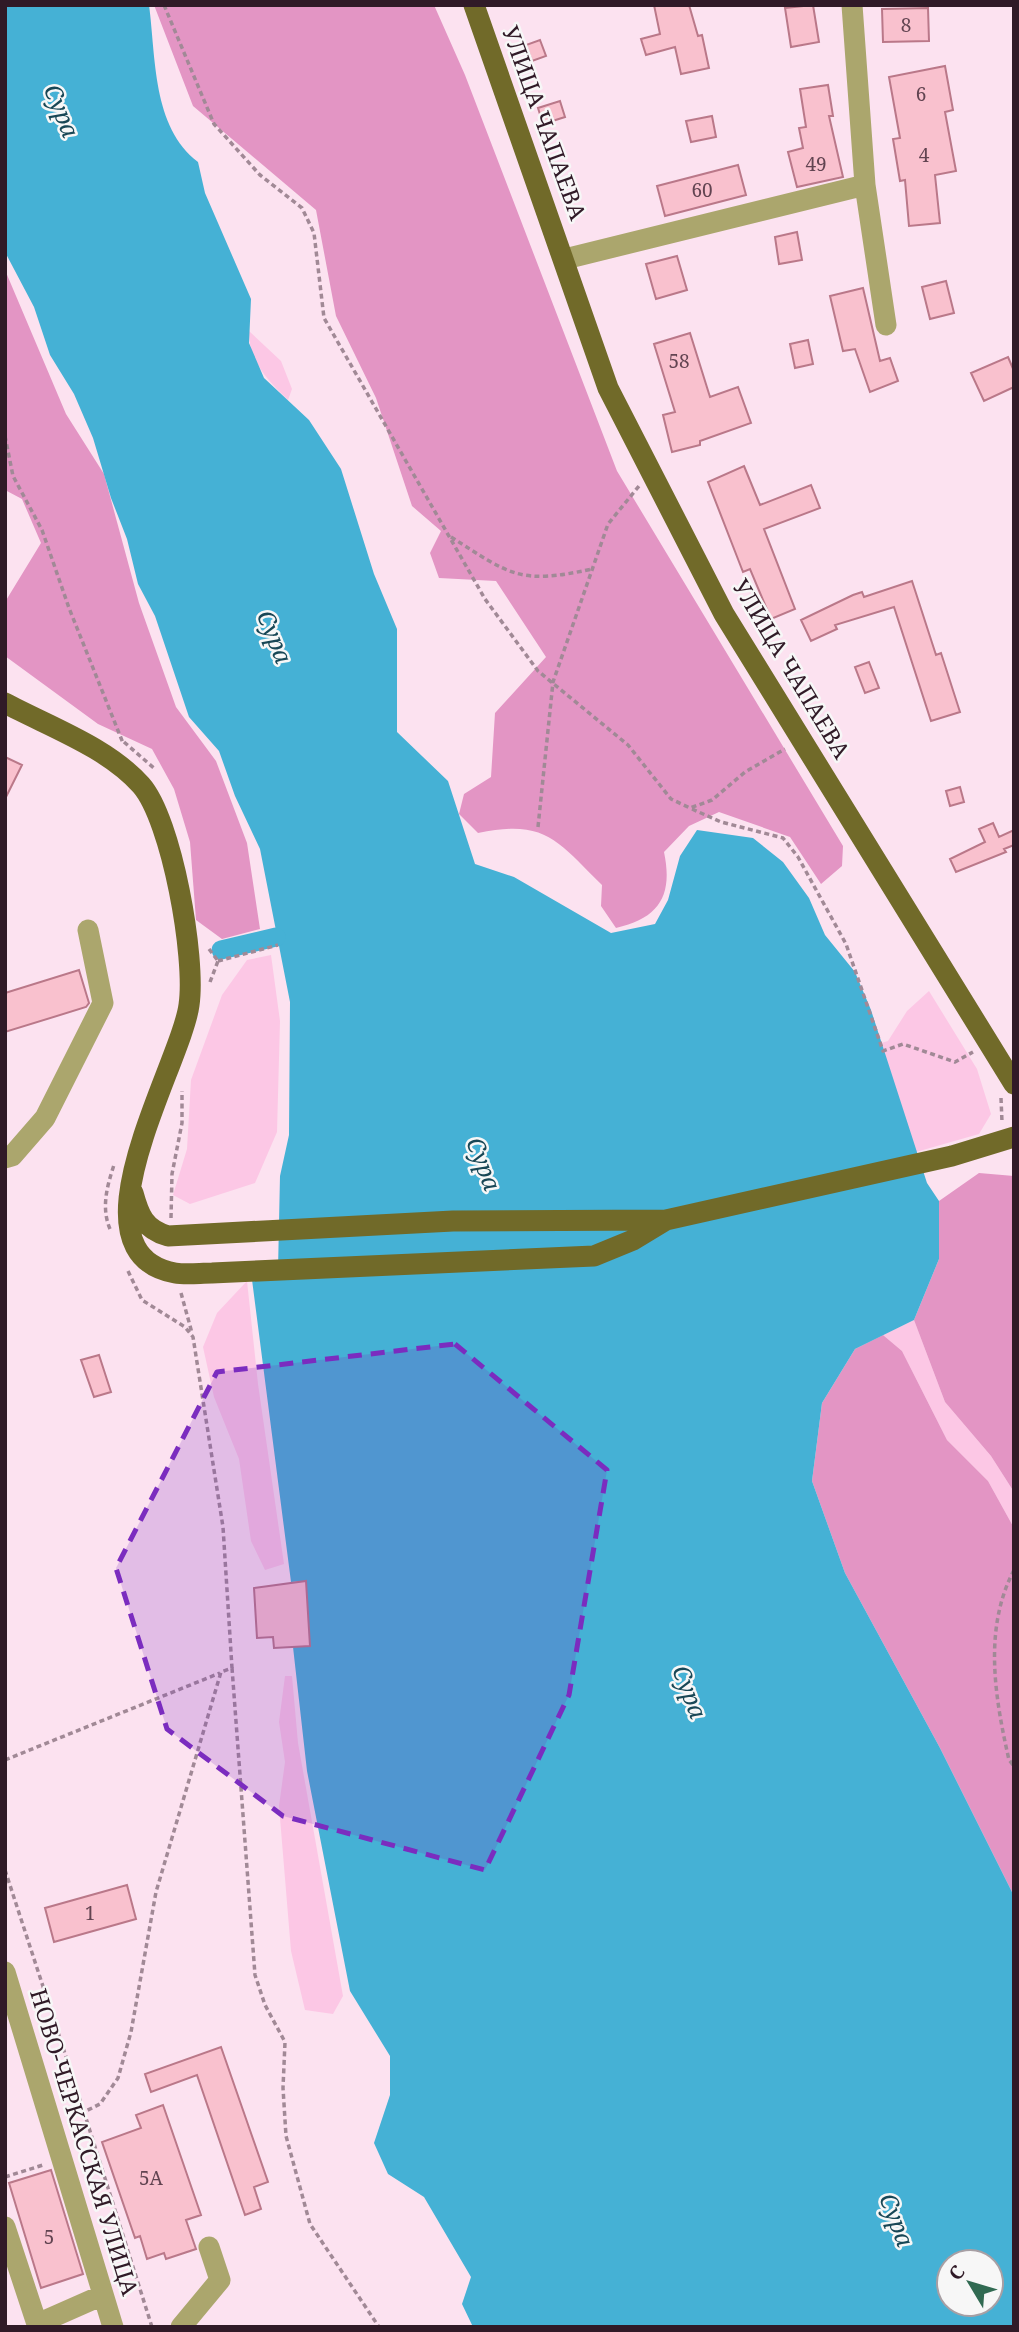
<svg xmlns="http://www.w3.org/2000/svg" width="1019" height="2332" font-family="'Noto Serif',serif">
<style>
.green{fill:#fcc7e5}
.forest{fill:#e395c4}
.water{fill:#45b1d5;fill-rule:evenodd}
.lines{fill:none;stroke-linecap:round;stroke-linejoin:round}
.canal{stroke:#45b1d5;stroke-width:19}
.building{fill:#f9c1ce;stroke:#ba7889;stroke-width:2}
.path{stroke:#a18996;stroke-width:3.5;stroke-dasharray:5 3.5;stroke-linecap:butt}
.minor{stroke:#aba66d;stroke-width:21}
.major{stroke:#716a29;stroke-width:21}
.marked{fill:#7b2cbf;fill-opacity:0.2;stroke:#7b2cbf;stroke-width:5;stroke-dasharray:14 9;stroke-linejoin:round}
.labels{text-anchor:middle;stroke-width:5;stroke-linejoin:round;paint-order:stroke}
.number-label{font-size:19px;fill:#624451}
.street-label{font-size:23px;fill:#301a27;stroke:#f7f7f7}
.water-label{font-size:24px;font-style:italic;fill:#184756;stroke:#f7f7f7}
</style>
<rect width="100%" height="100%" fill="#fce2f0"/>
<path class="green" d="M249,331L281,361L292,389L288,400C268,381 248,360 249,331Z
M271,955L280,1021L277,1132L255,1183L190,1204L173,1195L187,1149L191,1080L222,995L247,960Z
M929,991L977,1069L991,1114L979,1134L916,1152L881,1043L888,1041L907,1011Z
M247,1281L258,1384L284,1564L265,1570L251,1541L239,1459L214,1397L203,1347L217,1313Z
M914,1320L945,1402L991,1456L1014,1492V1528L988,1481L947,1440L902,1351L883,1335Z
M285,1676H292L298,1743L343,1996L333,2014L305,2010L291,1951L279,1806L285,1762L279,1722Z"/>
<path class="forest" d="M154,5H434L465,75L617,471L843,846L842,866L821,884L790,837L719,812L689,826L664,852C673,895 660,918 616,928L601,906L602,885C557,841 546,819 478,833L459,814L464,794L491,777L495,713L546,657L496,581L439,578L430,553L441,531L412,506L376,398L336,316L316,210L193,106Z
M5,270L66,414L104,474L139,603L176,707L216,761L247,843L260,929L222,939L196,920L190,842L174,789L152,749L98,724L5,656V602L41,543L22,499L5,490Z
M979,1173L1014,1176V1492L991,1456L945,1402L914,1320L939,1259V1201Z
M883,1335L902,1351L947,1440L988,1481L1014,1528V1896L940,1748L845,1573L812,1481L822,1403L855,1349Z"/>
<path class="water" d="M5,5H149C156,57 152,127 198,162L205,193L251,299L249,343L264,378L309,420L341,469L374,574L397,629V732L448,781L475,864L514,877L611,933L655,924L668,900L680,856L697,830L753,838L783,862L809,898L825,935L855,972L871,1010L927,1183L939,1201V1259L914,1320L855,1349L822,1403L812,1481L845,1573L940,1748L1014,1896V2327H473L462,2304L471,2277L424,2197L388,2174L374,2143L390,2095V2056L350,1991L307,1771L293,1647L310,1645L306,1581L291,1582L251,1272L278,1270L280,1176L289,1135L290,1002L260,849L235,796L219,751L189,717L155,616L138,584L127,539L111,498L93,438L74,394L50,355L34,307L5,252ZM949,2262H991V2304H949Z"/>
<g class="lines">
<path class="canal" d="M221,950L276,937"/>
</g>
<path class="building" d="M654,5H689L698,36L702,35L709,68L681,74L675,47L646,55L641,39L660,34Z
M813,5L819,42L791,47L785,8Z
M928,8L929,41L883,42L882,9Z
M540,40L546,56L532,61L526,45Z
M945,66L953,110L945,112L956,171L935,175L940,223L909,226L905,180L900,181L893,139L900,138L889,77Z
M828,85L833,116H829L843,177L797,187L788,152L803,148L799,128L806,127L800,89Z
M560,101L565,117L543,124L538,108Z
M712,116L716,137L691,142L686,121Z
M738,165L746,195L665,216L657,186Z
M797,232L802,260L779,264L775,237Z
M677,256L687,290L656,299L646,264Z
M946,281L954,313L930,319L922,287Z
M863,288L880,361L890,358L898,381L870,392L855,349L843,351L830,296Z
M690,333L710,397L738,387L751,423L700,441V445L672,452L663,415L675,412L654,344Z
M808,340L813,364L795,368L790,344Z
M1008,357L1014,371V387L984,401L971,373Z
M744,466L760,505L811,485L820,508L764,529L795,609L771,619L750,569L743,572L708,482Z
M912,581L936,655L941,653L960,712L931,721L894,607L835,625L837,629L811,641L801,620L853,595L862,592L864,597Z
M869,662L879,688L865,693L855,667Z
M5,757L22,765L5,799Z
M960,787L964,802L950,806L946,791Z
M993,823L999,837L1014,830V845L1004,849L1006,852L956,872L950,859L985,842L979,829Z
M79,970L89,1003L86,1007L5,1032V993Z
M99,1355L111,1392L94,1397L81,1360Z
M306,1581L310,1646L274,1648L273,1637L257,1638L254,1588Z
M127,1885L136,1919L54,1942L45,1908Z
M221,2047L268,2182L254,2187L261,2209L245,2215L197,2075L151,2092L145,2074Z
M163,2105L201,2215L186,2220L196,2249L166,2259L164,2253L147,2259L140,2236L135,2238L102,2142L141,2128L136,2115Z
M51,2170L83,2274L41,2288L9,2183Z"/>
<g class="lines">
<path class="path" d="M164,5L214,124L260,175L302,208L314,233L324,318L485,599L538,671L628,745L671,799L690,808L712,800L745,772L785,749
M5,436L13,476L42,530L69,608L123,743
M451,537C511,575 519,585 592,569
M124,742L155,769
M692,809L721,822L783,838L798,857L846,944L883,1051L903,1044L955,1062L973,1052
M538,827L553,682L608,524L639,486
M209,949L218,961
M218,961L278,945
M210,982L218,961
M1001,1098L1002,1122
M171,1218L172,1174L182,1123V1091
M110,1229C101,1208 107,1186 114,1165
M128,1271L142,1300L185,1327L193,1337L223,1527L232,1668L221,1672L156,1892L131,2032L118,2078L100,2104L84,2112L152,2327
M181,1293L192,1333
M1014,1570C983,1629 995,1698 1009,1760L1014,1766
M232,1668L255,1975L265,2005L285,2042L283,2088L286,2136L310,2224L379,2327
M5,1760L220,1673
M5,1870L84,2112
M5,2177L43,2165"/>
<path class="minor" d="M852,5L865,185L886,325
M565,259L865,185
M5,1158L12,1156L45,1118L103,1003L88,930
M5,1972L113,2327
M5,2227L37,2324L103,2295
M181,2327L220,2280L209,2247"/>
<path class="major" d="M474,5L608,388L724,614L1014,1084
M5,703C50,727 107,747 141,785C172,820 196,958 189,1005C181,1065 66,1253 175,1273C187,1275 200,1273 212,1273L594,1256L633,1240L666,1220
M133,1193C139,1215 144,1229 168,1236L453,1221L666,1220L952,1156L1014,1137"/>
</g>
<path class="marked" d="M455,1344L607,1470L569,1695L485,1870L283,1816L167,1729L116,1568L217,1372Z"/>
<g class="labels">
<g class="number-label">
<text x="906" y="32">8</text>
<text x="921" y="101">6</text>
<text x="924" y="162">4</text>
<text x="816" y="171">49</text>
<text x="702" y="197">60</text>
<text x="679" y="368">58</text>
<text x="90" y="1920">1</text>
<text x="151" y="2185">5А</text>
<text x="49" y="2244">5</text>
</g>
<g class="street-label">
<text transform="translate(544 123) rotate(70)" y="8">УЛИЦА ЧАПАЕВА</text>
<text transform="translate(791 669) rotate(59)" y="8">УЛИЦА ЧАПАЕВА</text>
<text transform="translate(84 2142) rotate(73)" y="8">НОВО-ЧЕРКАССКАЯ УЛИЦА</text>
</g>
<g class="water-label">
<text transform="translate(61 111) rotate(68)" y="8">Сура</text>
<text transform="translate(274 637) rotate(68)" y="8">Сура</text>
<text transform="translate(483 1164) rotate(69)" y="8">Сура</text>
<text transform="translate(689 1692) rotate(69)" y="8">Сура</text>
<text transform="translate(896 2220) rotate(69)" y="8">Сура</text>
</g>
</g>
<rect width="1019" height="2332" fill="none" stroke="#301a27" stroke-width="14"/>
<g transform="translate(970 2283) rotate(308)"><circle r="33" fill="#f7f7f7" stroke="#a79fa4" stroke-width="2"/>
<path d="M0-5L12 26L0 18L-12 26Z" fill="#316a52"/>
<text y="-10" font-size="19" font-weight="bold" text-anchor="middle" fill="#301a27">С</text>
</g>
</svg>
